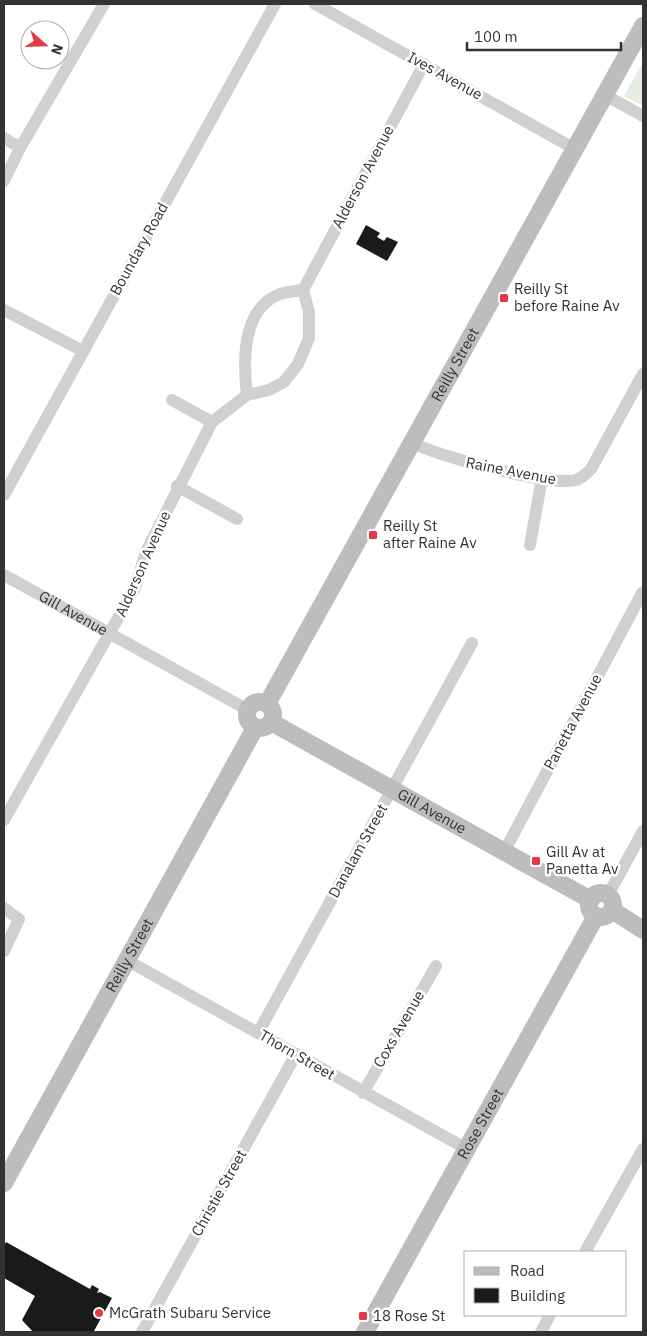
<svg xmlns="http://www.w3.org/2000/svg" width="647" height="1336" font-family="'IBM Plex Sans',sans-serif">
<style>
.green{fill:#e6ecdf}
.building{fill:#1a1a1a}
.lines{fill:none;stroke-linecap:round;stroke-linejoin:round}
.street{stroke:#d0d0d0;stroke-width:12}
.secondary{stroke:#bdbdbd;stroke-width:18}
.poi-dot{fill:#e63946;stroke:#fff;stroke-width:2}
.labels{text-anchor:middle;stroke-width:5;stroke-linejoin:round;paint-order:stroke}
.street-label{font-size:15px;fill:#333;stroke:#fff}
.poi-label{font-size:15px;fill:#333;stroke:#fff;text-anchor:start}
</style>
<rect width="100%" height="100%" fill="#fff"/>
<path class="green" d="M643,62V106L624,96Z"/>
<path class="building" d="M366,225L380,233L377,237L384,241L387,237L398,242L387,261L356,244Z
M6,1242L90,1289L92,1285L99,1289L97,1293L100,1292L112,1298L94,1331L33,1332L22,1320L35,1296L4,1278V1246Z"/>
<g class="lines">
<g class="street">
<path d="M315,4L575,149"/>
<path d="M605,95L643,116"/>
<path d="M4,138L20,148"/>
<path d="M4,181L20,148L104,4"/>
<path d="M4,310L83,351"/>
<path d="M247,395C243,362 241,309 280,294C287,292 296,291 303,290"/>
<path d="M172,400L212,422"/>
<path d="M413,443C437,456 551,487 576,480C581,479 587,473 591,469L643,374"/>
<path d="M177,486L237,519"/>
<path d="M4,495L275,4"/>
<path d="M530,545L542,478"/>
<path id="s1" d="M4,575L248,710"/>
<path d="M4,820L135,588L146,552L212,422L247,395L269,390L284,382L298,364L309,338V312L303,290L424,64"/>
<path d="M504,852L642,593"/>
<path d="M608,895L643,831"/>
<path d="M4,908L19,919L4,951"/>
<path d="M128,961L467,1149"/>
<path d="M258,1033L472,643"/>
<path d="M363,1093L436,966"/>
<path d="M585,1252L643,1149"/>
<path d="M142,1332L296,1054"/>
<path d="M541,1332L550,1315"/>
</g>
<g class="secondary">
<circle cx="260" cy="715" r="13"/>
<path id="s2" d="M267,704L643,26"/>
<path id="s3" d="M271,722L591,900"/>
<circle cx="601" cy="905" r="12"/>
<path d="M612,910L643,930"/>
<path id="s4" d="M4,1183L255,728"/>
<path id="s5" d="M365,1332L596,916"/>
</g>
</g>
<g class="poi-dot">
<rect x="499" y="293" width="10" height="10" rx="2.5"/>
<rect x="368" y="530" width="10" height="10" rx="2.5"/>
<rect x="531" y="856" width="10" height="10" rx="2.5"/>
<circle cx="99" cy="1313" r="5"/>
<rect x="358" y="1311" width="10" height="10" rx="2.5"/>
</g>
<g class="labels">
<g class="street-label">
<text transform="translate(445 76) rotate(29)" y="5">Ives Avenue</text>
<text transform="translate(363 177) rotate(-62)" y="5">Alderson Avenue</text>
<text transform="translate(139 249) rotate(-61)" y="5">Boundary Road</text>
<text dy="5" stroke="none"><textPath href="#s2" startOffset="388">Reilly Street</textPath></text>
<text transform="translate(511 471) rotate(11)" y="5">Raine Avenue</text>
<text transform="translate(143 564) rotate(-66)" y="5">Alderson Avenue</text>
<text dy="5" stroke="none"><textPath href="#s1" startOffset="79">Gill Avenue</textPath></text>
<text transform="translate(573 722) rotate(-62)" y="5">Panetta Avenue</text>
<text dy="5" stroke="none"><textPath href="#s3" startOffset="184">Gill Avenue</textPath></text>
<text transform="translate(358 851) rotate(-61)" y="5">Danalam Street</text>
<text dy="5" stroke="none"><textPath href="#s4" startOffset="260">Reilly Street</textPath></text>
<text transform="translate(399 1029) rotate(-60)" y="5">Coxs Avenue</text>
<text transform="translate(297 1055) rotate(30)" y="5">Thorn Street</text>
<text dy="5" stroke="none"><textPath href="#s5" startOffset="238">Rose Street</textPath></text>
<text transform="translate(219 1193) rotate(-61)" y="5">Christie Street</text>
</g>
<g class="poi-label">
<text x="514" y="294">Reilly St<tspan x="514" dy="17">before Raine Av</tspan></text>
<text x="383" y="531">Reilly St<tspan x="383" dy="17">after Raine Av</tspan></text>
<text x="546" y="857">Gill Av at<tspan x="546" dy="17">Panetta Av</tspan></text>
<text x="109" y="1318">McGrath Subaru Service</text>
<text x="373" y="1321">18 Rose St</text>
</g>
</g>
<rect width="647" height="1336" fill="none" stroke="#333333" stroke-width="10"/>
<rect x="464" y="1251" width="162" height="65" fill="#ffffff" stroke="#adadad"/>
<rect x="474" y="1267" width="25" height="8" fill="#bdbdbd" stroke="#adadad"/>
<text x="510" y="1276" font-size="15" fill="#333333">Road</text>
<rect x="474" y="1288" width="25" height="15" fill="#1a1a1a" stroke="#adadad"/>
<text x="510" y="1301" font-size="15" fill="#333333">Building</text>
<g transform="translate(45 45) rotate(110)"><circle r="24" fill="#ffffff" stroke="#adadad"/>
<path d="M0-4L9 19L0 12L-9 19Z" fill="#e63946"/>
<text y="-8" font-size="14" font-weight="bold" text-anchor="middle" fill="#333333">N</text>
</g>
<path d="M467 42v8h154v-8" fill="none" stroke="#333333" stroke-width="2.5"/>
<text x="474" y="42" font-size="15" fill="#333333" stroke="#ffffff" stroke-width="4" paint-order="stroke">100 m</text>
</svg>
